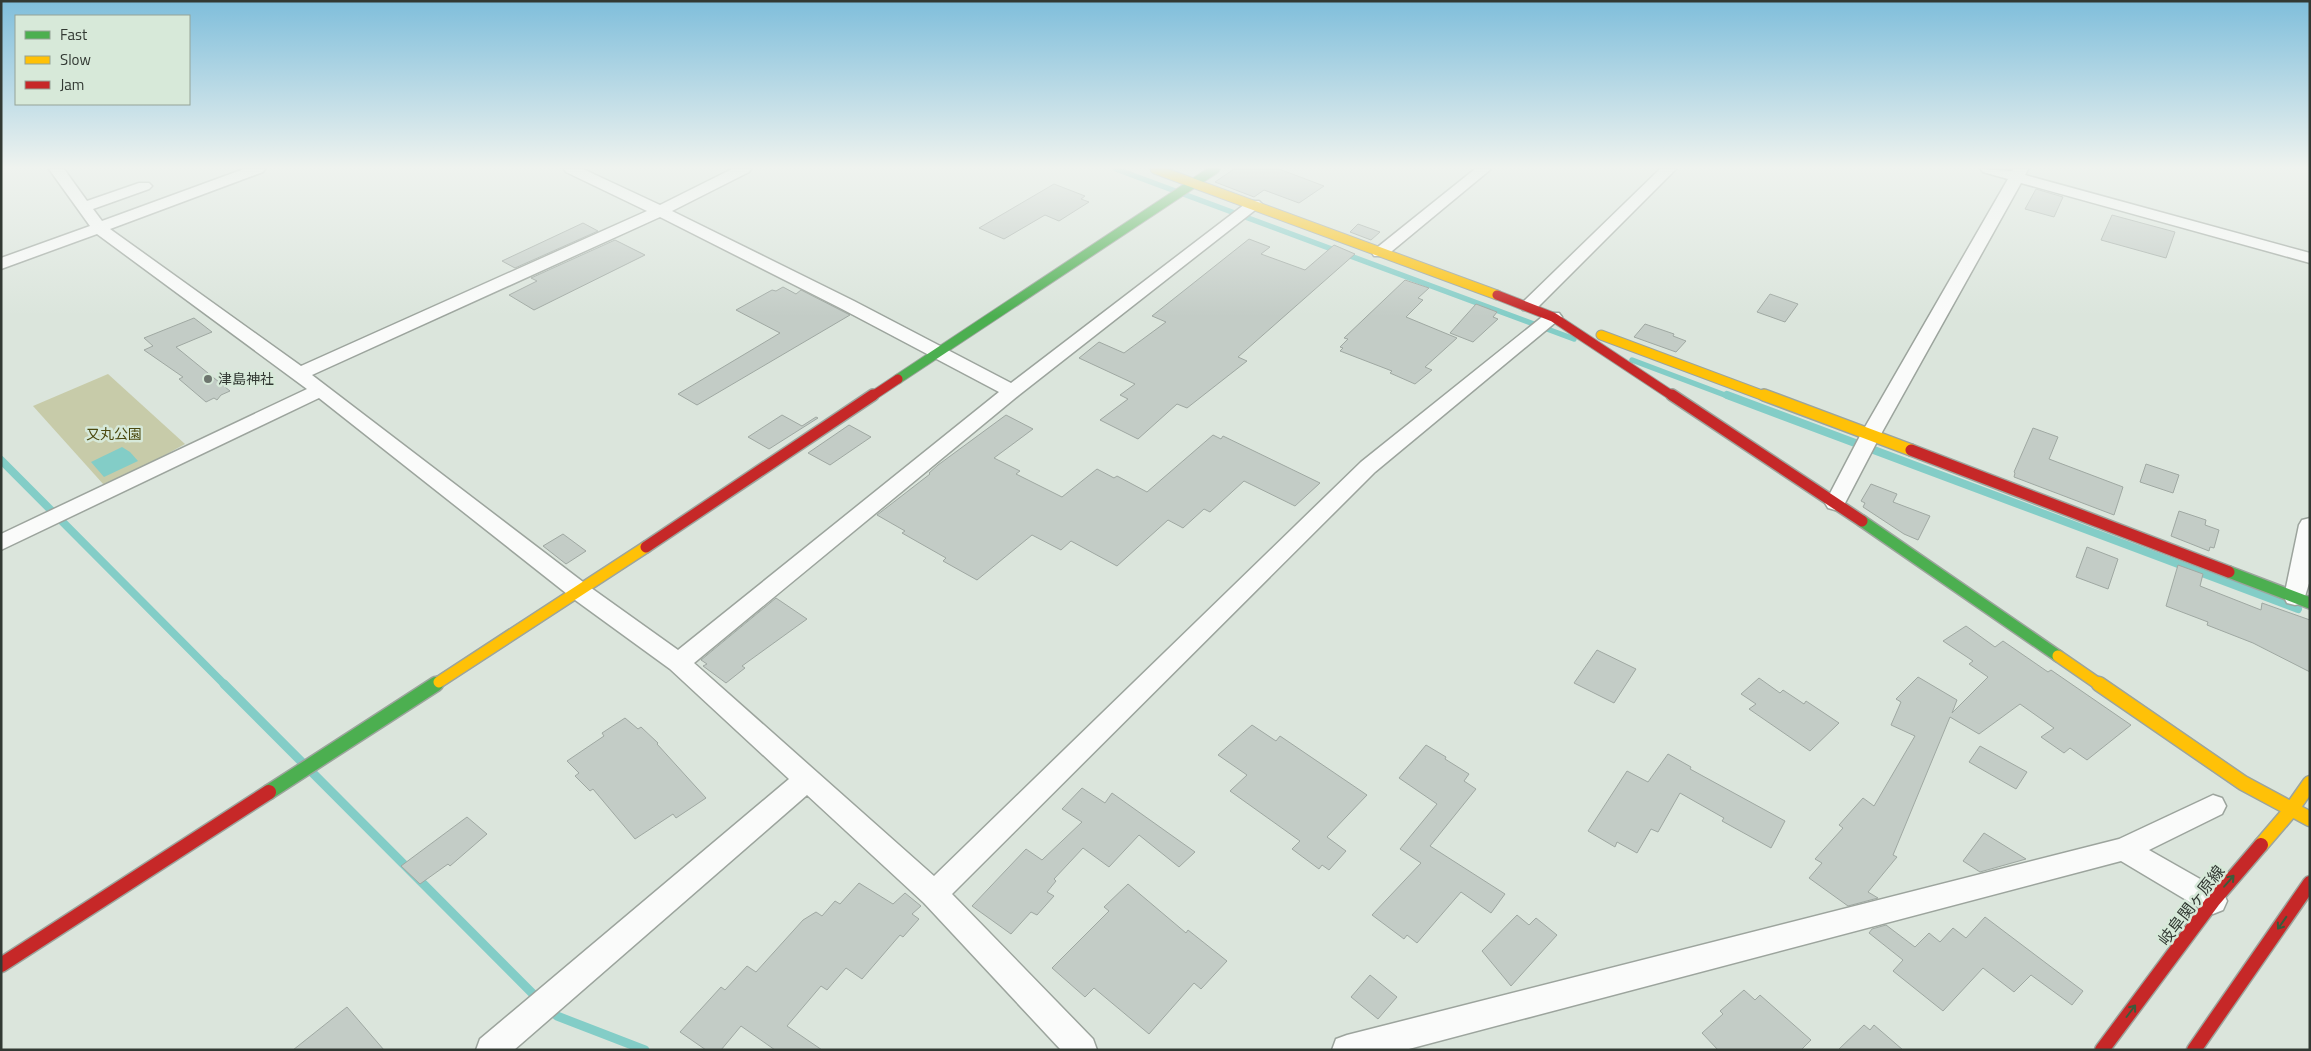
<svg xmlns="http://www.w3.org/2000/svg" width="2311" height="1051" font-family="'Titillium Web','Noto Sans JP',sans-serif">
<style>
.green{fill:#c7cba9}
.water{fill:#83cdc7}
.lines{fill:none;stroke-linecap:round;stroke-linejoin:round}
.stream-far2{stroke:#83cdc7;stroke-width:5.5}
.stream-far1{stroke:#83cdc7;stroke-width:8}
.stream{stroke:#83cdc7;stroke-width:9}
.building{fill:#c3ccc6;stroke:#9fa8a2}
.street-casing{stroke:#9ca49d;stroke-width:3}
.fast-far2-casing{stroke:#9ca49d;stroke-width:11}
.fast-far1-casing{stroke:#9ca49d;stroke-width:14}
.fast-casing{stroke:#9ca49d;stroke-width:17}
.slow-far2-casing{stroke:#9ca49d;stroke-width:11}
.slow-far1-casing{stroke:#9ca49d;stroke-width:14}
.slow-casing{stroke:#9ca49d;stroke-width:17}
.jam-far2-casing{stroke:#9ca49d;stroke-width:11}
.jam-far1-casing{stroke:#9ca49d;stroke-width:14}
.jam-casing{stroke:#9ca49d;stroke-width:17}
.street{fill:#fafbfa;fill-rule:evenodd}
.fast-far2{stroke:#4caf50;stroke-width:9}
.fast-far1{stroke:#4caf50;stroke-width:11}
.fast{stroke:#4caf50;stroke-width:14}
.slow-far2{stroke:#ffc107;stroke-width:9}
.slow-far1{stroke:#ffc107;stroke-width:11}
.slow{stroke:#ffc107;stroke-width:14}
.jam-far2{stroke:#c62828;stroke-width:9}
.jam-far1{stroke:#c62828;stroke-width:11}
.jam{stroke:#c62828;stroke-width:14}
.oneway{stroke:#3a5c3c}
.poi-dot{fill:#6d756e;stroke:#d7e9d9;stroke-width:2}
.labels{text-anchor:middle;stroke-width:5;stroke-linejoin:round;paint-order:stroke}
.poi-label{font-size:14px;fill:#323933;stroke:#d7e9d9;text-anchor:start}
.park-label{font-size:14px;fill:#4b490f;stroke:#d7e9d9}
.near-street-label{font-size:16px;fill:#323933;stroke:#d7e9d9}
</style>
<rect width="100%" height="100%" fill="#dbe5dc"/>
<path class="green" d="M108,374L185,444L147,465L104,485L33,406Z"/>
<path class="water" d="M122,447L130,452L138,461L104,477L91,462Z"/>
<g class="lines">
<path class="stream-far2" d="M1116,169L1574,339
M1632,360L1730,397"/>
<path class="stream-far1" d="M1727,395L2298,609
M1,460L225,685"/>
<path class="stream" d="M224,684L540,1001
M548,1008L557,1016L645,1050"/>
</g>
<path class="building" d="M1234,169H1279L1324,186L1299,203L1264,190L1254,197L1215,182Z
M1054,184L1085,196L1081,199L1089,202L1059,221L1045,215L1004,239L979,228Z
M2036,189L2063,197L2054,217L2025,209Z
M2112,215L2175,232L2166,258L2101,240Z
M583,223L598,231L515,268L502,261Z
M1358,224L1380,232L1371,240L1350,232Z
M1249,239L1270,247L1261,254L1305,270L1334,245L1355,254L1238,357L1247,361L1187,408L1177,404L1138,439L1100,420L1128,399L1120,395L1135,384L1079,358L1099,342L1124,353L1166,322L1152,316Z
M615,240L645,255L534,310L509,295L537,281L531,278Z
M1405,280L1429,288L1418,298L1423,300L1406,317L1457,338L1425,367L1432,370L1415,384L1390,373L1392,371L1340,351L1343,348L1340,347L1348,339L1344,338Z
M783,287L796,294L801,290L850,315L697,405L678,394L780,333L736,310L772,290L776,291Z
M1770,294L1798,304L1785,322L1757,312Z
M1476,304L1497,312L1493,317L1498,319L1473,342L1450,333Z
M194,318L212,332L176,347L230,391L221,395L217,400L214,398L206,402L179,379L183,377L144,350L153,346L144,338Z
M1645,324L1674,334L1673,336L1686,341L1676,352L1634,337Z
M782,415L802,426L816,417L818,418L769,449L748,437Z
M1006,415L1033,429L994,458L1020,471L1016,474L1062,497L1097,469L1114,478L1117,476L1147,492L1213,435L1221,439L1223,436L1320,483L1295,506L1244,481L1210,512L1204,509L1183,528L1168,520L1117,566L1071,541L1061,550L1032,535L977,580L943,561L946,558L902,533L905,531L877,515L930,474L929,473L938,465Z
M849,425L871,437L830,465L808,453Z
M2033,428L2058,437L2049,459L2123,487L2114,515L2014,477L2015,473L2014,472Z
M2146,464L2179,475L2173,493L2140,482Z
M1871,484L1897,494L1893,502L1930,516L1918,540L1904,534L1863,507L1865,503L1861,501Z
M2179,511L2206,520L2205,525L2219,530L2214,548L2210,547L2209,551L2171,536Z
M563,534L586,551L566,564L543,546Z
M2087,547L2118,559L2108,589L2076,577Z
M2178,565L2203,574L2200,586L2261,610L2262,603L2310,620V672L2253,643L2207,625L2208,622L2166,606Z
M776,598L807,619L742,666L745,668L726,683L703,666L707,664L701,660Z
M1966,626L1995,647L2003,641L2048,672L2051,670L2131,725L2087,760L2070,748L2064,753L2041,737L2054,728L2020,704L1979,734L1950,717L1893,855L1897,857L1868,892L1878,898L1848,906L1809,878L1822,863L1815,859L1843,828L1839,825L1863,798L1874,806L1915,736L1891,725L1901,702L1896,699L1918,677L1957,700L1952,713L1988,677L1969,664L1973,661L1943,641Z
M1597,650L1636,669L1614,703L1574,683Z
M1759,678L1780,693L1783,690L1804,704L1806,701L1839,723L1810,751L1749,709L1756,704L1741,694Z
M625,718L638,729L641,727L658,743L657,744L706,798L676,818L673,814L635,839L593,789L590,791L575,776L579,773L567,761L604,736L602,733Z
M1252,725L1276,741L1280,736L1367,795L1327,837L1346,851L1329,870L1322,865L1319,869L1292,849L1300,841L1230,791L1247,775L1218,755Z
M1426,745L1446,757L1445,759L1469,774L1464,781L1476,789L1430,846L1505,894L1491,913L1461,892L1417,943L1407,935L1404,939L1372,915L1421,863L1400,849L1437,804L1399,778Z
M1980,746L2027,772L2016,789L1969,762Z
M1668,754L1691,767L1690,769L1785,821L1771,848L1722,821L1724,818L1680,793L1658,832L1651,829L1637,853L1617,842L1615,847L1588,831L1627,771L1648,782Z
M1082,788L1105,803L1112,793L1195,852L1179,867L1139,835L1109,867L1083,848L1054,879L1056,881L1047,892L1054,896L1037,915L1031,912L1011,934L972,906L1026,849L1042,860L1082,822L1062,809Z
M467,817L487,834L450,866L448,864L420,884L401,866Z
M1984,833L2026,859L1980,872L1963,861Z
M859,883L893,904L905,893L921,906L912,914L919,919L903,937L900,935L862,979L846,968L827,990L821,986L787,1026L822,1050H775L741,1026L721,1050H706L680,1032L721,987L725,990L747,966L756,972L803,920L816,912L822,916L835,901L840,904Z
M1128,884L1186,933L1188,930L1227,961L1201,989L1194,983L1149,1034L1094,988L1085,997L1052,968L1109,911L1104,907Z
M1517,915L1529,925L1536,918L1557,935L1511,986L1482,951Z
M1985,917L2083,991L2072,1005L2031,975L2014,992L1983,968L1943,1011L1893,971L1903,960L1869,933L1872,929L1886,925L1915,947L1929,933L1940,942L1953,928L1966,938Z
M1370,975L1397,997L1378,1019L1351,997Z
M1744,990L1755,1000L1760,995L1811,1040L1801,1050H1718L1702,1033L1723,1014L1720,1011Z
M347,1007L384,1050H293Z
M1864,1025L1870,1030L1874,1025L1903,1050H1838Z"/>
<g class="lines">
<defs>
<path id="street" d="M49,169H64L87,201L139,183H149L152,186L149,189L93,209L102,221L244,169H265L263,172L110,229L301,366L647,211L566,172L564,169H583L660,205L732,169H751L749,172L672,211L854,301L1011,383L1249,201H1259L1262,204L1259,207L1019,395L694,663L934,876L1361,462L1547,313H1559L1562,317L1375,472L952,894L1093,1039L1097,1050H1061L924,903L807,795L514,1050H476L480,1039L789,779L670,669L571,597L319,398L1,550V534L307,389L97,234L1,269V258L90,226ZM660,217L842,309L999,392L678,650L587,585L312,375Z
M1475,169H1491L1386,256H1374L1372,253L1374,250Z
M1660,169H1676L1535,310H1523L1520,306L1523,302Z
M1981,169L2012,171L2013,169H2028L2025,175L2310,253V263L2021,183L1881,434L1845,503L1842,508L1835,510L1828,508L1825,503L1861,434L2008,179L1983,172Z
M2310,518V580L2303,603L2295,605L2287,603L2284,597L2299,525L2302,520Z
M2213,795L2222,798L2226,806L2222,814L2149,850L2223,892L2227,901L2223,910L2213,914L2203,910L2121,861L1405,1050H1332L1336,1039L1347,1035L2119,839Z"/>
<path id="fast-far2" d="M898,379L1215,169"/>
<path id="fast-far1" d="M1862,521L2058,656
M2229,572L2310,603
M434,685L439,682"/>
<path id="fast" d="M269,792L436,684"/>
<path id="slow-far2" d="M1155,169L1497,295
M1601,335L1767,397"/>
<path id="slow-far1" d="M1764,395L1911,450
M2058,656L2100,685
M439,682L646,547"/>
<path id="slow" d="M2099,684L2243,783L2310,819
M2261,845L2291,810L2310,783"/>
<path id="jam-far2" d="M1497,295L1553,317L1674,397
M871,397L898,379"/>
<path id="jam-far1" d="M1672,395L1862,521
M1911,450L2229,572
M646,547L873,395"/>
<path id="jam" d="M1,965L269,792
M2102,1050L2213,901L2261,845
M2194,1050L2310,883"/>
</defs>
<use href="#street" class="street-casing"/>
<use href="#fast-far2" class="fast-far2-casing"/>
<use href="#fast-far1" class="fast-far1-casing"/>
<use href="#fast" class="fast-casing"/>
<use href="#slow-far2" class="slow-far2-casing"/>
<use href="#slow-far1" class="slow-far1-casing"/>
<use href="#slow" class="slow-casing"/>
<use href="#jam-far2" class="jam-far2-casing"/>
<use href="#jam-far1" class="jam-far1-casing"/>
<use href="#jam" class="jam-casing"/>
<use href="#street" class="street"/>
<use href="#fast-far2" class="fast-far2"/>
<use href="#fast-far1" class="fast-far1"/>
<use href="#fast" class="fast"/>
<use href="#slow-far2" class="slow-far2"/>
<use href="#slow-far1" class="slow-far1"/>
<use href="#slow" class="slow"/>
<use href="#jam-far2" class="jam-far2"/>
<use href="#jam-far1" class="jam-far1"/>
<use href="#jam" class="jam"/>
</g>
<defs><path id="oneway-shaft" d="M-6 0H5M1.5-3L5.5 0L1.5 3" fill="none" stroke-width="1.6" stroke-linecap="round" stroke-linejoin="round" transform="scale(1.25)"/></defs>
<g class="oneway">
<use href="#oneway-shaft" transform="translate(2229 881) rotate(-49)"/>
<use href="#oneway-shaft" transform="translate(2282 923) rotate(125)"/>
<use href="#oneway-shaft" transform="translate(2131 1011) rotate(-53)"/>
</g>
<linearGradient id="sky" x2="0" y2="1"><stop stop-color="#7fbedb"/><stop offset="0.53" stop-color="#eff3ef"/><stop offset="1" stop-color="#eff3ef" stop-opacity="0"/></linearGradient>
<rect width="2311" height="316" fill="url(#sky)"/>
<circle class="poi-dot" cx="208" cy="379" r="5"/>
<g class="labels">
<g class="poi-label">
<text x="218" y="384">津島神社</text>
</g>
<g class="park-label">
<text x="114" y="439">又丸公園</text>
</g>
<g class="near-street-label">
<text transform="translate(2191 905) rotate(-52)" y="6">岐阜関ヶ原線</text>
</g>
</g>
<rect width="2311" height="1051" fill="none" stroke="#323933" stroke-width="5"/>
<rect x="15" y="15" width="175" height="90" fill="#d7e9d9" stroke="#95a397"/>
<rect x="25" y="31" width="25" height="8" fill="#4caf50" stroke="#95a397"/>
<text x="60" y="40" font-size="15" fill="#323933">Fast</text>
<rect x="25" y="56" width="25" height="8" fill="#ffc107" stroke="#95a397"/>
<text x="60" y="65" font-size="15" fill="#323933">Slow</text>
<rect x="25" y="81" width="25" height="8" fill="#c62828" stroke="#95a397"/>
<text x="60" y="90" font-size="15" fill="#323933">Jam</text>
</svg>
